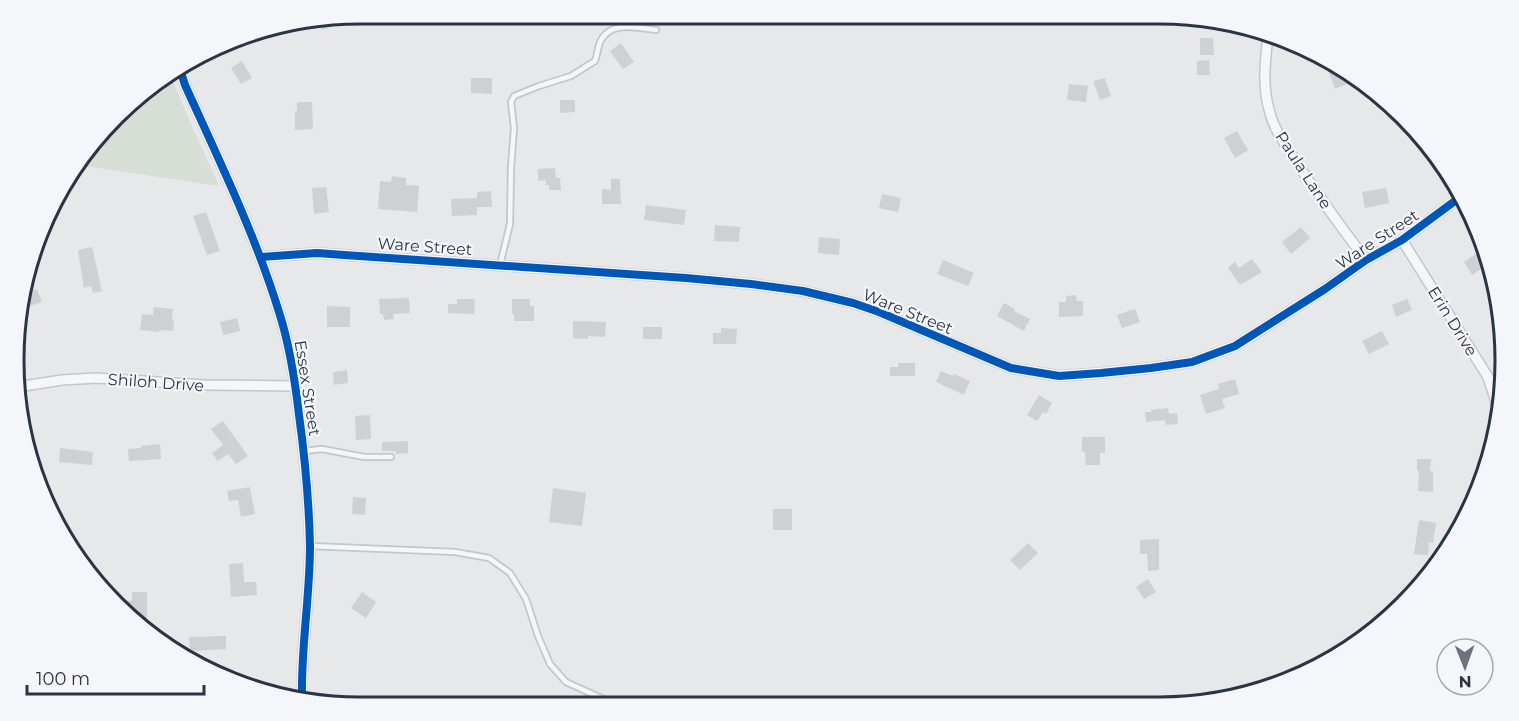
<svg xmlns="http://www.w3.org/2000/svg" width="1519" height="721" font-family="Montserrat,sans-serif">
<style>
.green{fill:#d6ded6}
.building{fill:#ced0d3}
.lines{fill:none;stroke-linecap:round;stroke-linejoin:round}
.lane-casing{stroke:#c4c6c8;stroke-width:8}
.street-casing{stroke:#c4c6c8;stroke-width:12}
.lane{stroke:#f5f6f7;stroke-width:4.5}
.street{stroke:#f5f6f7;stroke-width:9}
.cycleway-casing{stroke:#f4f6f9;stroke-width:11}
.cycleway{stroke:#0057b8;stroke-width:8}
.labels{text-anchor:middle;stroke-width:4.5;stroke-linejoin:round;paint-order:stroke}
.street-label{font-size:16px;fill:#2b3445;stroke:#f4f6f9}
.rim{fill:none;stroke:#2b3445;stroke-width:3}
</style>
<rect width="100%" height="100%" fill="#e6e8ea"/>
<path class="green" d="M173,81L189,120L219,186L79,165L149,85L153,83Z"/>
<path class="building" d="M347,16L348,21L322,30L319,20Z
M1200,38H1213L1214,55H1200Z
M621,43L634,62L623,69L610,51Z
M1209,60L1210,75H1197V61Z
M242,61L252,78L241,84L231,68Z
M1325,62L1347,77L1349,83L1335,89Z
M471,78H492V94L471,93Z
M1105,78L1111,96L1100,100L1093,81Z
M1069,84L1088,86L1086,102L1067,100Z
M560,100H575V112L560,113Z
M297,102H312L313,129L295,130V111H297Z
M1237,131L1248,150L1235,158L1224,138Z
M555,168L556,178H560L561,190H549V185H546V180L538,181V169Z
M392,176L406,178V185L419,186L417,212L378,209L380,181L391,182Z
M611,179H620L621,204H602V189L611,190Z
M326,187L329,212L314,214L312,188Z
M1386,188L1389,203L1365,208L1362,192Z
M491,191L492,207H477V215L452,216L451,199L477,198V192Z
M882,194L901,198L898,212L879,208Z
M646,205L686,210L684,225L644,220Z
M206,212L220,251L207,255L193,216Z
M715,225L740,227L739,242L714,241Z
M1301,227L1310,238L1291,254L1282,242Z
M819,237L840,239L839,255L818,253Z
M92,247L102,291L93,293L91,286L84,288L78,250Z
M1483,249L1487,265L1472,275L1464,262Z
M1252,259L1262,272L1240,285L1228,268L1235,262L1239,268Z
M943,260L974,273L968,286L937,274Z
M37,289L42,302L20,309V294Z
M1076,295L1077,301H1083V316L1059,317V302H1066V296Z
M409,298L410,313L393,314L394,319L384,320L383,314H380L379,299Z
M457,299H475L474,314L448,313V304H457Z
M512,299H530V306H534V321H514V314H512Z
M1407,299L1412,310L1396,317L1392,305Z
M1004,303L1015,309L1014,311L1030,319L1024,331L997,316Z
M327,306L350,307V327H327Z
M154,307L173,309L172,320H174L173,331L159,330V332L140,330L142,314L153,315Z
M1135,309L1140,322L1122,328L1117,315Z
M237,318L240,331L223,335L220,322Z
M573,321L606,322L605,337L588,336V339L573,338Z
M643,327H662V339H643Z
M721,328L737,329L736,344H713V333H721Z
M1382,331L1389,344L1369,354L1362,341Z
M898,363H915V376H890V367H898Z
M347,370L348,383L334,385L333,372Z
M941,371L953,376L954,374L970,381L964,395L936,382Z
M1235,379L1239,394L1222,399L1225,408L1206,414L1200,395L1219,389L1218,384Z
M1039,395L1052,403L1046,414L1043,412L1037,421L1027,415Z
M1168,408L1169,414L1177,413L1178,424L1166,425L1165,420L1146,422L1145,412H1151V410Z
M370,415L371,439L356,440L355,416Z
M223,421L248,456L236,464L228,454L218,461L212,453L223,445L211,429Z
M1082,437H1105V453H1100V465H1086L1085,452H1082Z
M408,441V453L396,454V451H382V442Z
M160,444L161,459L129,461L128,449L141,448V446Z
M60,448L93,452L92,465L59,462Z
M1417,459H1431L1430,471H1433V492L1418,491L1419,471H1417Z
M250,487L255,514L241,517L238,500L229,501L227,491Z
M553,488L586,493L582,526L549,522Z
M353,497L366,498L365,515L352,514Z
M773,509H792V530H773Z
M1419,520L1436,523L1433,543L1429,542L1428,555L1414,554Z
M1159,539V570L1148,571L1147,554H1140V540Z
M1028,543L1038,553L1020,570L1010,560Z
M243,563L244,582H256L257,595L231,597L229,564Z
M1148,579L1156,592L1144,599L1136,587Z
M132,592H147V618H129L116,601H132Z
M362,592L376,602L366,618L351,608Z
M226,636V649L190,651L189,637Z"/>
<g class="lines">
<defs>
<path id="lane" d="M500,265L510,224L511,168L514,128L511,102L514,96L539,86L571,76L595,61C597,55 598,48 600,42C610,20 637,28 656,30
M304,451L322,449L364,457H391
M310,546L455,552L489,558L510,573L526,599L538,636L550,664L566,682L621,707"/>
<path id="street" d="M1268,35C1265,62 1262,88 1270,113C1274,129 1285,144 1294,158C1316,193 1341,227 1366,260
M180,69L185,85C219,160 255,234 279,312C290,346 295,380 299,415C305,458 309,502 310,546C310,596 301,646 302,696
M1402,240L1488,377L1497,405
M261,257L317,253L344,255L686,278L751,284L803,291L853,303L879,312L1011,368L1059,376L1101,373L1151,368L1192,362L1235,346L1325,289L1366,260L1402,240L1459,198
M17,387L62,380L96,378L205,385L295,386"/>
</defs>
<use href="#lane" class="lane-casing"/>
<use href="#street" class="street-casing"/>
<use href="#lane" class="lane"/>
<use href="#street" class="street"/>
<defs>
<path id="cycleway" d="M180,69L185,85C219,160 255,234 279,312C290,346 295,380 299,415C305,458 309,502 310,546C310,596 301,646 302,696
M261,257L317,253L344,255L686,278L751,284L803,291L853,303L879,312L1011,368L1059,376L1101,373L1151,368L1192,362L1235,346L1325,289L1366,260L1402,240L1459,198"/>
</defs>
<use href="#cycleway" class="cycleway-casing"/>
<use href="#cycleway" class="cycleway"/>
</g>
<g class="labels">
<g class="street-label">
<text transform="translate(1304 170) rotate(57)" y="6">Paula Lane</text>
<text transform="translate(1377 239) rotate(-33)" y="6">Ware Street</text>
<text transform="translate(425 246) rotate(4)" y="6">Ware Street</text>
<text transform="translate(908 311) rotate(22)" y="6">Ware Street</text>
<text transform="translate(1453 321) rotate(58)" y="6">Erin Drive</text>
<text transform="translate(156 382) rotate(4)" y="6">Shiloh Drive</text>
<text transform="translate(308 388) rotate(81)" y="6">Essex Street</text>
</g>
</g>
<path d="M0 0H1519V721H0ZM360 24H1159A336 336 0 0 1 1495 360V361A336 336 0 0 1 1159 697H360A336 336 0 0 1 24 361V360A336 336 0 0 1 360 24Z" fill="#f4f6f9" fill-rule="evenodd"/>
<path class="rim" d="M360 24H1159A336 336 0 0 1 1495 360V361A336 336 0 0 1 1159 697H360A336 336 0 0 1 24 361V360A336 336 0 0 1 360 24Z"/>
<g transform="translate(1465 667) rotate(179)"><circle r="28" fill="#f4f6f9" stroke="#a4a8b1" stroke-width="1.5"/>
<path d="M0-4.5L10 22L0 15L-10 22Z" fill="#6c737f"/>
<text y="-9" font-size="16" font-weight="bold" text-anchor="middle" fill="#2b3445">N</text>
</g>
<path d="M27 685v9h177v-9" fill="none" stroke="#2b3445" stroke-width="3"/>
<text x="36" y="685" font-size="18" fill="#2b3445" stroke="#f4f6f9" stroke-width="4.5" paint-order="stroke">100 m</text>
</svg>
